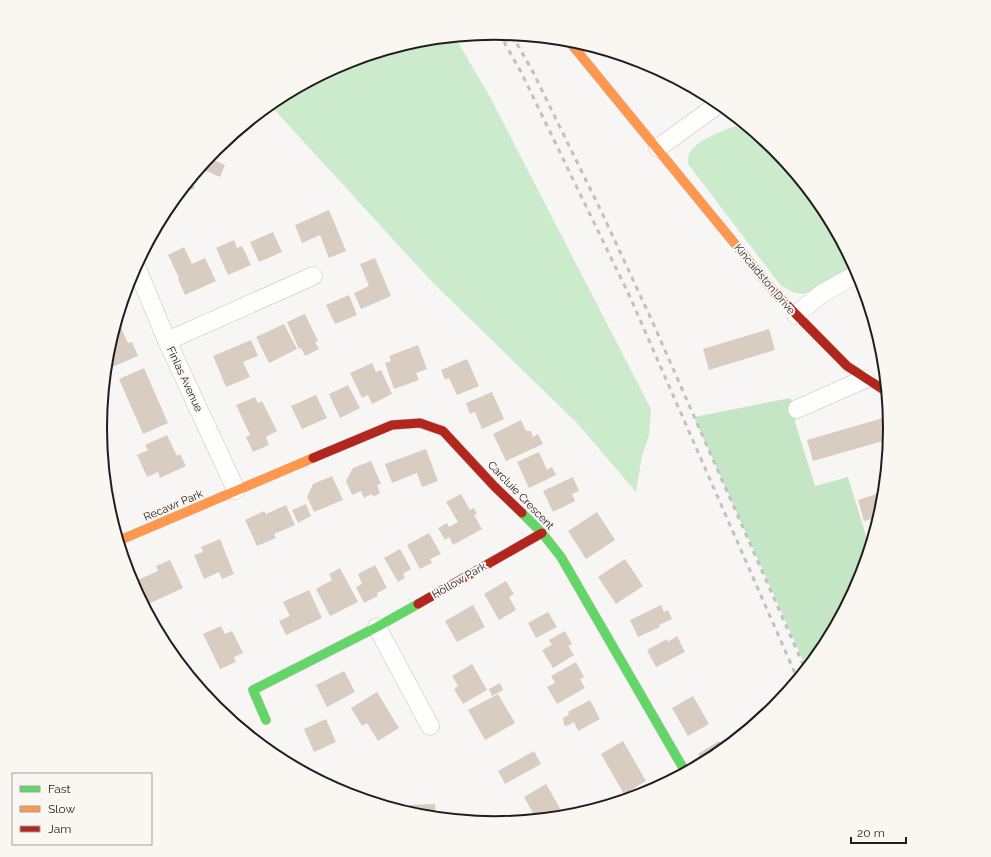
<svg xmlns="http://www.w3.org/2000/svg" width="991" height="857" font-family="Raleway,sans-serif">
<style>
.green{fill:#cceacc}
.forest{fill:#c4e6c4}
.building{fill:#d9cdc1}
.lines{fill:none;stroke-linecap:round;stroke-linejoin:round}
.street-casing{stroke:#c5c3c1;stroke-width:19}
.fast-casing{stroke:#c5c3c1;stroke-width:10}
.slow-casing{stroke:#c5c3c1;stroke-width:10}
.jam-casing{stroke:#c5c3c1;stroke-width:10}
.street{stroke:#fefefd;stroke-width:18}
.fast{stroke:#63d668;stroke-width:9}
.slow{stroke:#ff974d;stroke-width:9}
.jam{stroke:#b3261e;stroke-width:9}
.rail{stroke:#c2c1c1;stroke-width:3;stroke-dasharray:5 5;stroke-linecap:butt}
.labels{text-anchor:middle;stroke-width:4;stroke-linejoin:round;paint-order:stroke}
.street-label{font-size:11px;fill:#201e1d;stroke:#faf6f2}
.rim{fill:none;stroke:#201e1d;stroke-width:2}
</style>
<rect width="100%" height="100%" fill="#f8f6f4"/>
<path class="green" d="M455,37L490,97L651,409L649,435L642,456L636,492L577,423L433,283L270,105L276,100L344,63L419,41Z
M743,122L775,149L824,209L855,267L804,294L795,293L781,286L688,164C688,161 688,157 689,154C696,139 726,130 741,124Z"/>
<path class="forest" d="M790,398L797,409L795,422L815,486L848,477L870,549L861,580L824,648L807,669L694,417Z"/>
<path class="building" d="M677,79L693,88L687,92Z
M209,158L225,165L220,177L204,170Z
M191,179L195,188L177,196Z
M329,210L346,251L329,258L320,235L302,243L295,225Z
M273,232L282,252L259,262L250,242Z
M234,240L237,248L242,246L251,265L228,275L216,248Z
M184,247L192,264L205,258L216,281L185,295L178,279L179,278L168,255Z
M375,258L391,296L361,309L354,293L369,286L360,264Z
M349,295L357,315L335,324L326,305Z
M870,306L876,327L873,328L867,307Z
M305,314L318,341L315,342L319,349L305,356L301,348L299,349L287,322Z
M117,319L128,343L132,342L138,356L110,368L107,361L108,351Z
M284,324L297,349L269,363L256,337Z
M769,329L775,350L709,370L703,349Z
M251,340L258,356L243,362L250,377L226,387L213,356Z
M418,345L427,369L416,373L419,380L394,389L385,363L391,361L389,356Z
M467,359L479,386L457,395L449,378L445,380L441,370Z
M372,363L376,372L381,370L392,394L372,404L368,395L362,398L350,373Z
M144,368L168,423L143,434L119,379Z
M348,385L360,408L340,418L329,394Z
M492,392L504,419L482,429L475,412L470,414L466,403Z
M316,395L327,418L302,429L291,406Z
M255,397L258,403L262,401L277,431L266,437L269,445L253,452L246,437L250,435L236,405Z
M890,416L891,429L890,439L813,461L807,440Z
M521,420L526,431H531L533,437L538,434L543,444L506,461L493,434Z
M167,435L177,456L180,454L186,466L160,478L158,472L147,477L137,455L148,450L145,445Z
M426,449L438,481L422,487L417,473L392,483L385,464Z
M539,452L547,470L552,467L556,475L529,488L517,462Z
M371,461L381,484L377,485L380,493L373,497L372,494L364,498L361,491L352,495L346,481L353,468Z
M332,476L343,500L314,512L307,497L313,484Z
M573,477L579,491L572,494L575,501L553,512L543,491Z
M885,491L883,506L880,517L864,521L858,500Z
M461,494L470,510L474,508L477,514L474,515L482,529L453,545L449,537L445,540L438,528L447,523L449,527L458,522L446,502Z
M306,504L311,516L298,523L292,510Z
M286,505L295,525L274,534L276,538L257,546L245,520L264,511L266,514Z
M597,512L615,540L586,559L568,531Z
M429,533L441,554L430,559L432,563L420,569L407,545Z
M220,539L234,574L222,579L219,572L204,579L194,555L203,552L201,547Z
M400,549L411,569L403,574L405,578L398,582L384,558Z
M625,559L643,586L616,604L598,577Z
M170,560L183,588L144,606L130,579H131L133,582L158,571L156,566Z
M375,565L387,588L377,593L378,596L364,603L356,587L362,584L358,574Z
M340,568L358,602L330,616L316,589L332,580L329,574Z
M506,581L514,594L509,597L516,610L499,620L484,594Z
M309,590L322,618L286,635L279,621L290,616L283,602Z
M473,605L485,627L457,642L445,621Z
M661,605L664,612L668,610L672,619L659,625L660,627L638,637L630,620Z
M548,612L557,627L536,638L528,623Z
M221,626L225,634L232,631L243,653L234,657L236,662L220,669L203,634Z
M565,631L572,644L568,646L574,655L553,668L542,650L552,645L549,640Z
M677,636L685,652L656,667L647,650L667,639L668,642Z
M576,662L584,677L580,679L585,688L557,704L547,687L555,683L551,676Z
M472,664L487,690L463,704L454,689L458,686L452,676Z
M344,671L355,692L327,707L316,685Z
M500,683L503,690L492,696L489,689Z
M377,692L399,728L378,741L367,723L362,726L351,708Z
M498,694L515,723L485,740L468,710Z
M693,696L709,724L688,736L672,708Z
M590,700L600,719L578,731L574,722L567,726L564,725L563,718L569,715L568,712Z
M326,719L336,742L314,752L304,729Z
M623,741L646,781L624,794L601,754Z
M719,741L724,750L715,757L704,764L698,754Z
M534,751L541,764L505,784L498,771Z
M546,784L565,817L537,820L524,797Z
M338,790H359V798L344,794Z
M435,804L436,818L418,816L409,814V805Z"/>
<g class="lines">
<defs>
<path id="street" d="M658,148L720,103
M136,266L167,341L236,490
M796,315L821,294L859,273
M167,341L313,276
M797,409L865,379
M377,627L430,726"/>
<path id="fast" d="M522,513L542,533L561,557L686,773
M266,720L253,690L377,627L418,604"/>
<path id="slow" d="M568,40L776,294
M118,541L313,458"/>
<path id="jam" d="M776,294L847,366L887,392
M313,458L392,425L420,423L443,431L494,486L522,513
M418,604L542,533"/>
</defs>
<use href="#street" class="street-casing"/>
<use href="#fast" class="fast-casing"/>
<use href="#slow" class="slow-casing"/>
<use href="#jam" class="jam-casing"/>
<use href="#street" class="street"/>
<use href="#fast" class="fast"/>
<use href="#slow" class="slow"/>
<use href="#jam" class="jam"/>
<path class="rail" d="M499,33L521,72L630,297L798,680
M512,35L533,72L603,215L653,323L806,671"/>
</g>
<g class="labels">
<g class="street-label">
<text transform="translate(765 279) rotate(50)" y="4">Kincaidston Drive</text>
<text transform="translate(185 379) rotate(65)" y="4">Finlas Avenue</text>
<text transform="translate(521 495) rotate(46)" y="4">Carcluie Crescent</text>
<text transform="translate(173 505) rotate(-23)" y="4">Recawr Park</text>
<text transform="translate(459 580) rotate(-30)" y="4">Hollow Park</text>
</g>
</g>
<path d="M0 0H991V857H0ZM107 428a388 388 0 1 1 776 0a388 388 0 1 1-776 0Z" fill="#faf6f2" fill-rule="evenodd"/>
<path class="rim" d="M107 428a388 388 0 1 1 776 0a388 388 0 1 1-776 0Z"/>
<rect x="12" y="773" width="140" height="72" fill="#faf6f2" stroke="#a3a09d"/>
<rect x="20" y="786" width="20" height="6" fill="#63d668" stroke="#a3a09d"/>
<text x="48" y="793" font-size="12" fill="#201e1d">Fast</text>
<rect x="20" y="806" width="20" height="6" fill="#ff974d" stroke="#a3a09d"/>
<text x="48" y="813" font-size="12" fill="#201e1d">Slow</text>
<rect x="20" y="826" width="20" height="6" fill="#b3261e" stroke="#a3a09d"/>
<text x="48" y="833" font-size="12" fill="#201e1d">Jam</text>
<path d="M851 837v6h55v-6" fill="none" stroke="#201e1d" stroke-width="2"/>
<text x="857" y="837" font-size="12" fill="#201e1d" stroke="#faf6f2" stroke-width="3" paint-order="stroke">20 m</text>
</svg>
